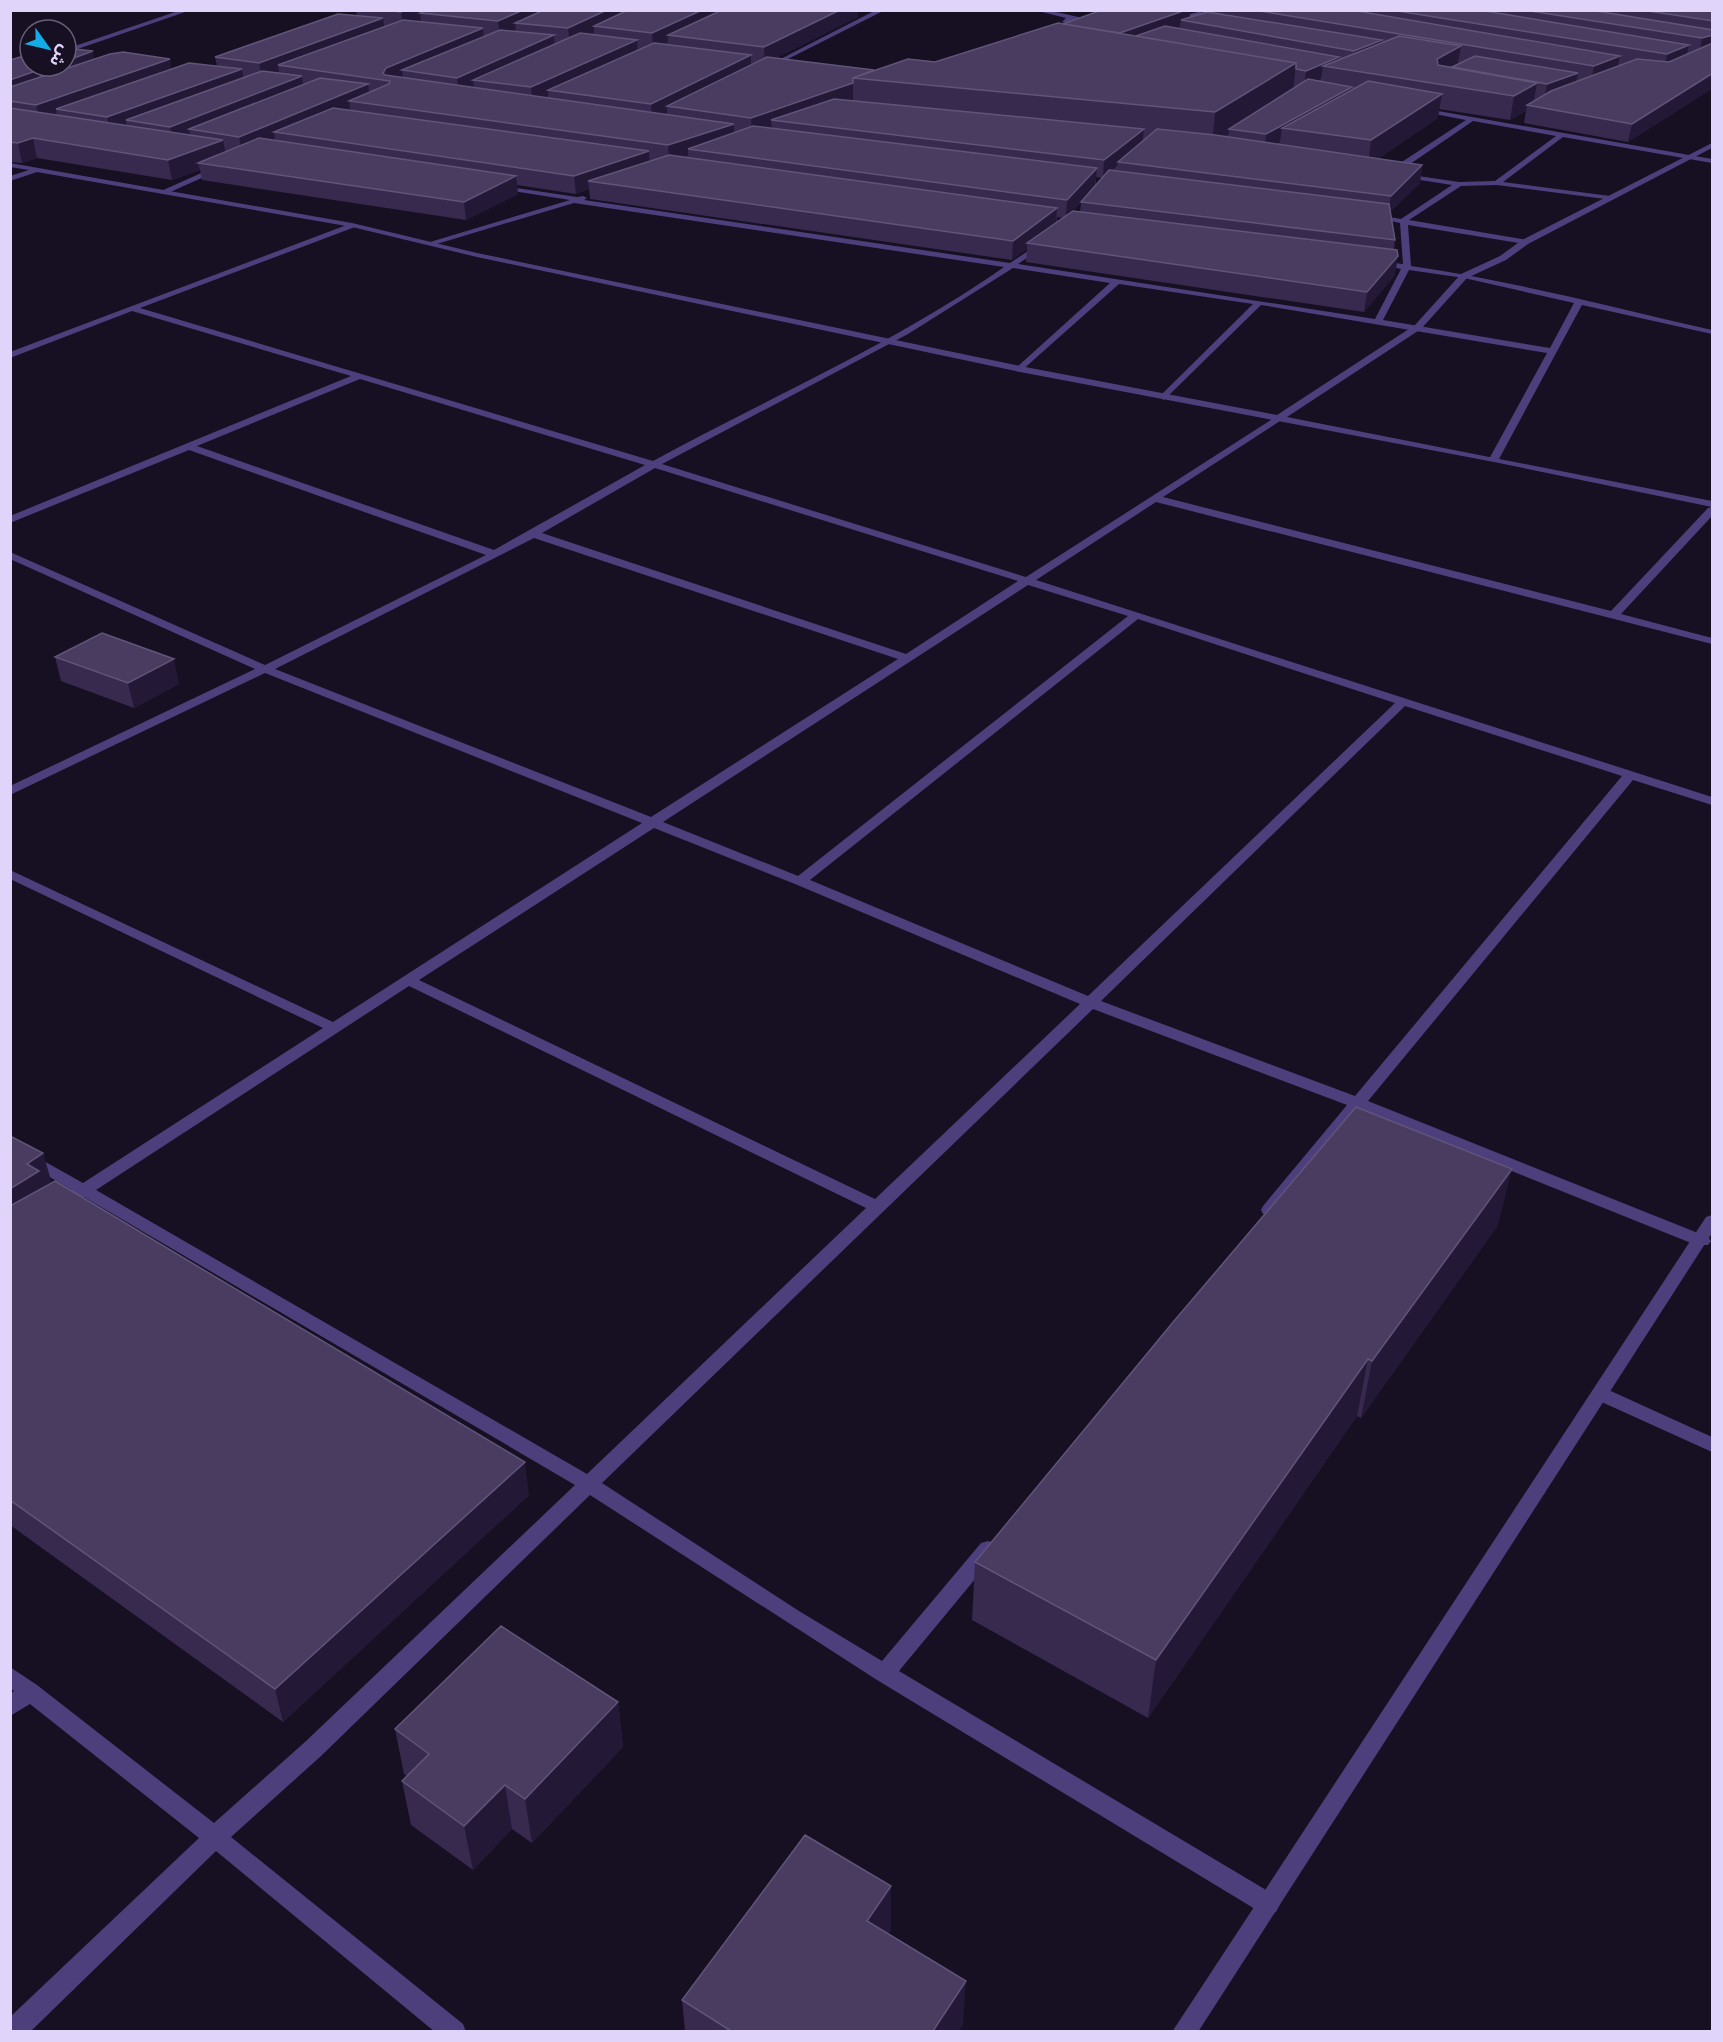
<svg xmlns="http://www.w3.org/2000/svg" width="1723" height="2042" font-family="'IBM Plex Sans','Noto Sans Arabic',sans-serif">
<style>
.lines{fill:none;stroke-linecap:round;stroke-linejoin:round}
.minor{fill:#4c3f7c;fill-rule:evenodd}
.tertiary{fill:#4c3f7c;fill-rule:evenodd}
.wall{fill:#382a4e;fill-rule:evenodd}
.shaded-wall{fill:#231835}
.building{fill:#4a3c61;stroke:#615479;stroke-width:1.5}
</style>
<rect width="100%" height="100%" fill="#161022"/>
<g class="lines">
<path class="minor" d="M181,10H191L66,53V49Z
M876,10H885L768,69L763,68Z
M1034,10H1047L1101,22L1082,28L1062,22L1066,18ZM1072,20L1089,22L1082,24L1070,21Z
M1207,10H1222L1170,21L1167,19Z
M1421,108L1712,159V163L1563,137L1503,182L1610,196L1613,200L1497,185L1461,186L1409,220L1528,240V244H1525L1408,225L1411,266C1513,281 1612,307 1712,330V334L1582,305L1499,459L1494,462L1489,459L1547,353L1261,305L1164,400L1159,397L1161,395L1253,304L1119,284L1020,372L1017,371V367L1110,283L1013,268L908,334L662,464L1026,577L1277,416L1282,419L1280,421L1163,497L1611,611L1708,508L1712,507V516L1621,614L1712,638V644L1156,502L1036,580L1712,797V805L1633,780L1368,1101L1708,1237L1711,1241L1708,1245H1696L1360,1110L1275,1214H1263L1261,1210L1263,1206L1347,1105L1093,1009L602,1483L799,1611L882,1661L981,1543L988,1541L995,1543L998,1549L995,1555L899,1671L1276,1896L1280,1904L1276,1912L1268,1915L1260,1912L877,1680L590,1495L321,1756L231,1837L463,2024L466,2032H435L216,1851L30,2032H10V2017L199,1838L30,1704L10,1716V1694L14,1691L10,1688V1667L37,1685L214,1823L305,1742L575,1485L84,1197L68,1208H56L54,1204L72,1190L10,1154V1142L83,1183L323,1028L10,879V870L333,1022L642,823L265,673L10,795V786L255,669L10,559V552L265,665L486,555L189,450L10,523V516L351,376L132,311L10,358V352L352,223L355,227L140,308L653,461C770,397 894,344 1004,267L574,203L430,246V242L570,200L500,189L497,185L577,197L583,196L587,198L584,200L1010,263L1043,241L1047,243L1046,245L1018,264L1375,319L1401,269L1374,263L1378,261L1403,264L1400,223L1367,216L1371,214L1401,219L1452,185L1401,177L1398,173L1459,182L1495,181L1556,136L1473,121L1394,175H1388V171L1466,120L1419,111ZM1409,270L1464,278L1574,303L1550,348L1383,320ZM360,379L645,465L494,550L197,446ZM655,468L1018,581L906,654L542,533ZM534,538L898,659L651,817L275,669ZM1028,585L1128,616L798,876L663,822ZM1138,619L1395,703L1088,996L810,880ZM1405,706L1622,776L1355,1096L1101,1001ZM654,828L795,884L1080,1004L875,1199L419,980ZM409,986L866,1208L587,1474L96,1190Z
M217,166L224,168L168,193L161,191Z
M1602,1387L1712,1437V1452L1595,1399L1593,1394L1595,1389Z"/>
<path class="tertiary" d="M1712,143V148L1528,244L1506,260L1467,278L1421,329L1287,417L1712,501V507L1494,462L1020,372L477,257L352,227L37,172L10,181V176L29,170L10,167V163L352,223L477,253L1020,366L1277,415L1415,325L1461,274L1500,256L1522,240Z
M1712,1215V1233L1198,2032H1172L1706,1217Z"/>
</g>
<path class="wall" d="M356,10H858V17L776,58L874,70L935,62L1063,24L1190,11V17L1201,14V10H1713V88L1628,142L1524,123L1526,111L1510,120L1439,109L1438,118L1378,159L1422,165L1420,183L1390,212L1395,240L1394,250L1395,275L1364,312L1026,262L1027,249L1012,260L590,199L589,189L576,194L517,185L518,194L466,220L202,180L200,170L172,180L37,158L22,163L10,162V60L94,59L172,69L217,66L215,57L357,16ZM1096,177L1102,178L1096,185ZM1081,202L1080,212L1073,211ZM1057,217L1063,218L1057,222Z
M55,657L179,684L134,708L61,681Z
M10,1136L43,1153L51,1183L529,1495L283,1722L10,1525Z
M1498,1225L1361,1418L1357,1416L1148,1718L972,1620L975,1562Z
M618,1702L623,1747L532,1843L512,1829L473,1870L411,1825L402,1781L407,1776L404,1774L395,1729Z
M891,1886V1930L888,1934L963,2024L959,2031H685L682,2000Z"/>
<path class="shaded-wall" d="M405,10H447L420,13L421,21L403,28L401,12Z
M523,10H561L515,23L516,30L500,37L498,21Z
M607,10H643L594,26V33L570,44L568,28Z
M702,10H737L668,35V42L653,50L652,33Z
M840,10H858V17L765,64L764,47Z
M1122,10H1193L1190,11L1189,22L1181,20L1180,27L1107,53Z
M383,18L385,33L278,65L279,72L262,79L259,63Z
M483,28L484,43L402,70L403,77L390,81L383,73L386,68Z
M554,35L555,50L473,80L474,87L459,94L457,78Z
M1713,35V44L1699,55L1702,38Z
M637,40L638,55L548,90V97L533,104L531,87Z
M1382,40L1380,56L1352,67L1354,51Z
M1689,45L1685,61L1664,71L1667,54Z
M1461,46L1457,68L1434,82L1437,59Z
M93,51L96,69L10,99V80L50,66H66V61Z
M751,55V70L667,106V113L652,121L651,104Z
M1620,56L1616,73L1591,83L1594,66Z
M1339,57L1338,68L1323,66L1321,79L1304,87L1306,71Z
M170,59L173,76L56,109L57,117L40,124L36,105Z
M1296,63L1293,93L1229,129V134L1212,144L1215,112Z
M242,69L245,85L126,120L127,128L111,134L107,117Z
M1578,73L1575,89L1544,101L1547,84Z
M1713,73V88L1628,142L1632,124Z
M302,76L304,92L189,129L190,137L173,144L170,127Z
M853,83V100L788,122L771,120L772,128L752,135L751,118Z
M1537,83L1533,106L1527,105L1526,111L1510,120L1514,96Z
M368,84L370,100L349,101L350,109L289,134L274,132L275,140L242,154L239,137Z
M1352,87L1350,103L1282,128L1280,142L1265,151L1266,134Z
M1442,94L1438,118L1368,166L1371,140Z
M734,124V141L688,149V156L669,163L668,145Z
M1144,129L1142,146L1118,162L1117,166L1103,178L1104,160Z
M33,138L37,158L22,163L18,143Z
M223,140L227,160L198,163L200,170L172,180L168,160Z
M649,151L650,169L588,181L589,189L576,194L574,176Z
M1422,165L1420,183L1388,214L1391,196Z
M1097,168L1095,186L1066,219L1067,200Z
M516,176L518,194L466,220L464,202Z
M1057,208L1056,226L1027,243V249L1012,260L1013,241Z
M1398,256L1395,275L1364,312L1367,292Z
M174,659L179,684L134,708L128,683Z
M43,1153L52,1184L10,1226V1189L27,1164Z
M1512,1169L1498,1225L1361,1418L1372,1361Z
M1368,1359L1357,1416L1148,1718L1156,1660Z
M525,1462L529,1495L283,1722L275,1689Z
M618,1702L623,1747L532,1843L525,1799Z
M505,1785L512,1829L473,1870L464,1826Z
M891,1886V1930L867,1965V1921Z
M966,1981L963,2024L959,2031H933Z"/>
<path class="building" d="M386,10H405L401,12Z
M427,10H523L498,21L420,13Z
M544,10H607L568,28L515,23Z
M628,10H702L652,33L594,26Z
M722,10H840L764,47L668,35Z
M1128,10H1186L1120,33L1063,24L1099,11Z
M1254,10H1351L1620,56L1594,66Z
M1391,10H1479L1689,45L1667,54Z
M1524,10H1590L1713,30V35L1702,38Z
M1641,10H1713V21Z
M1207,12L1382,40L1354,51L1181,20Z
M338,14L383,18L259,63L215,57Z
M403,20L483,28L386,68L383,73L385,75L734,124L668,145L349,101L389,84L390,81L278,65Z
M1058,23L1296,63L1215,112L853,78L908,59L935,62Z
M1165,26L1339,57L1306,71L1296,69V63L1136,36Z
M500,30L554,35L457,78L402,70Z
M580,33L637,40L531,87L473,80Z
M1399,36L1461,46L1437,59L1438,65L1537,83L1514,96L1323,66Z
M654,43L751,55L651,104L548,90Z
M1713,43V73L1632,124L1527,105L1551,91L1637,59L1669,62Z
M66,48L93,51L66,61Z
M123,52L170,59L36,105L10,101V87L110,54Z
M30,54V66H50L10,80V60Z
M1475,56L1578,73L1547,84L1452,67Z
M767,57L874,70L853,78V83L751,118L667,106Z
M189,63L242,69L107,117L56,109Z
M262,71L302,76L170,127L126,120Z
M320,78L368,84L239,137L189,129Z
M1308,79L1352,87L1266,134L1229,129Z
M1368,81L1442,94L1371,140L1282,128Z
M834,99L1144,129L1104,160L771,120Z
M10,108L223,140L168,160L33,138L18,143L10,142Z
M333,108L649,151L574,176L274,132Z
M753,126L1097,168L1067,200L688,149Z
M1157,129L1215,135L1422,165L1391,196L1118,162Z
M259,138L516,176L464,202L198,163Z
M669,155L1057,208L1013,241L588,181Z
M1109,170L1389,204L1395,240L1081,202Z
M1073,211L1397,250L1398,256L1367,292L1027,243Z
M102,633L174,659L128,683L55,657Z
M1356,1107L1512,1169L1372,1361L1368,1359L1156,1660L975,1562L1174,1321Z
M10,1136L43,1153L27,1164L39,1171L10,1189Z
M55,1181L525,1462L275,1689L10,1500V1206Z
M501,1626L618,1702L525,1799L505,1785L464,1826L402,1781L429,1754L395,1729Z
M805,1835L891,1886L867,1921L966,1981L933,2031H731L682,2000Z"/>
<rect width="1723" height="2042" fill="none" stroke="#e0d4fb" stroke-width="24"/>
<g transform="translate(48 48) rotate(124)"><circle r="28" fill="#161022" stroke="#675e79" stroke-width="1.5"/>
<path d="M0-4.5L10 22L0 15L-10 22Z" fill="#15abe6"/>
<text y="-9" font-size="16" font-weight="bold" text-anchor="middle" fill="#e0d4fb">ش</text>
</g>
</svg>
